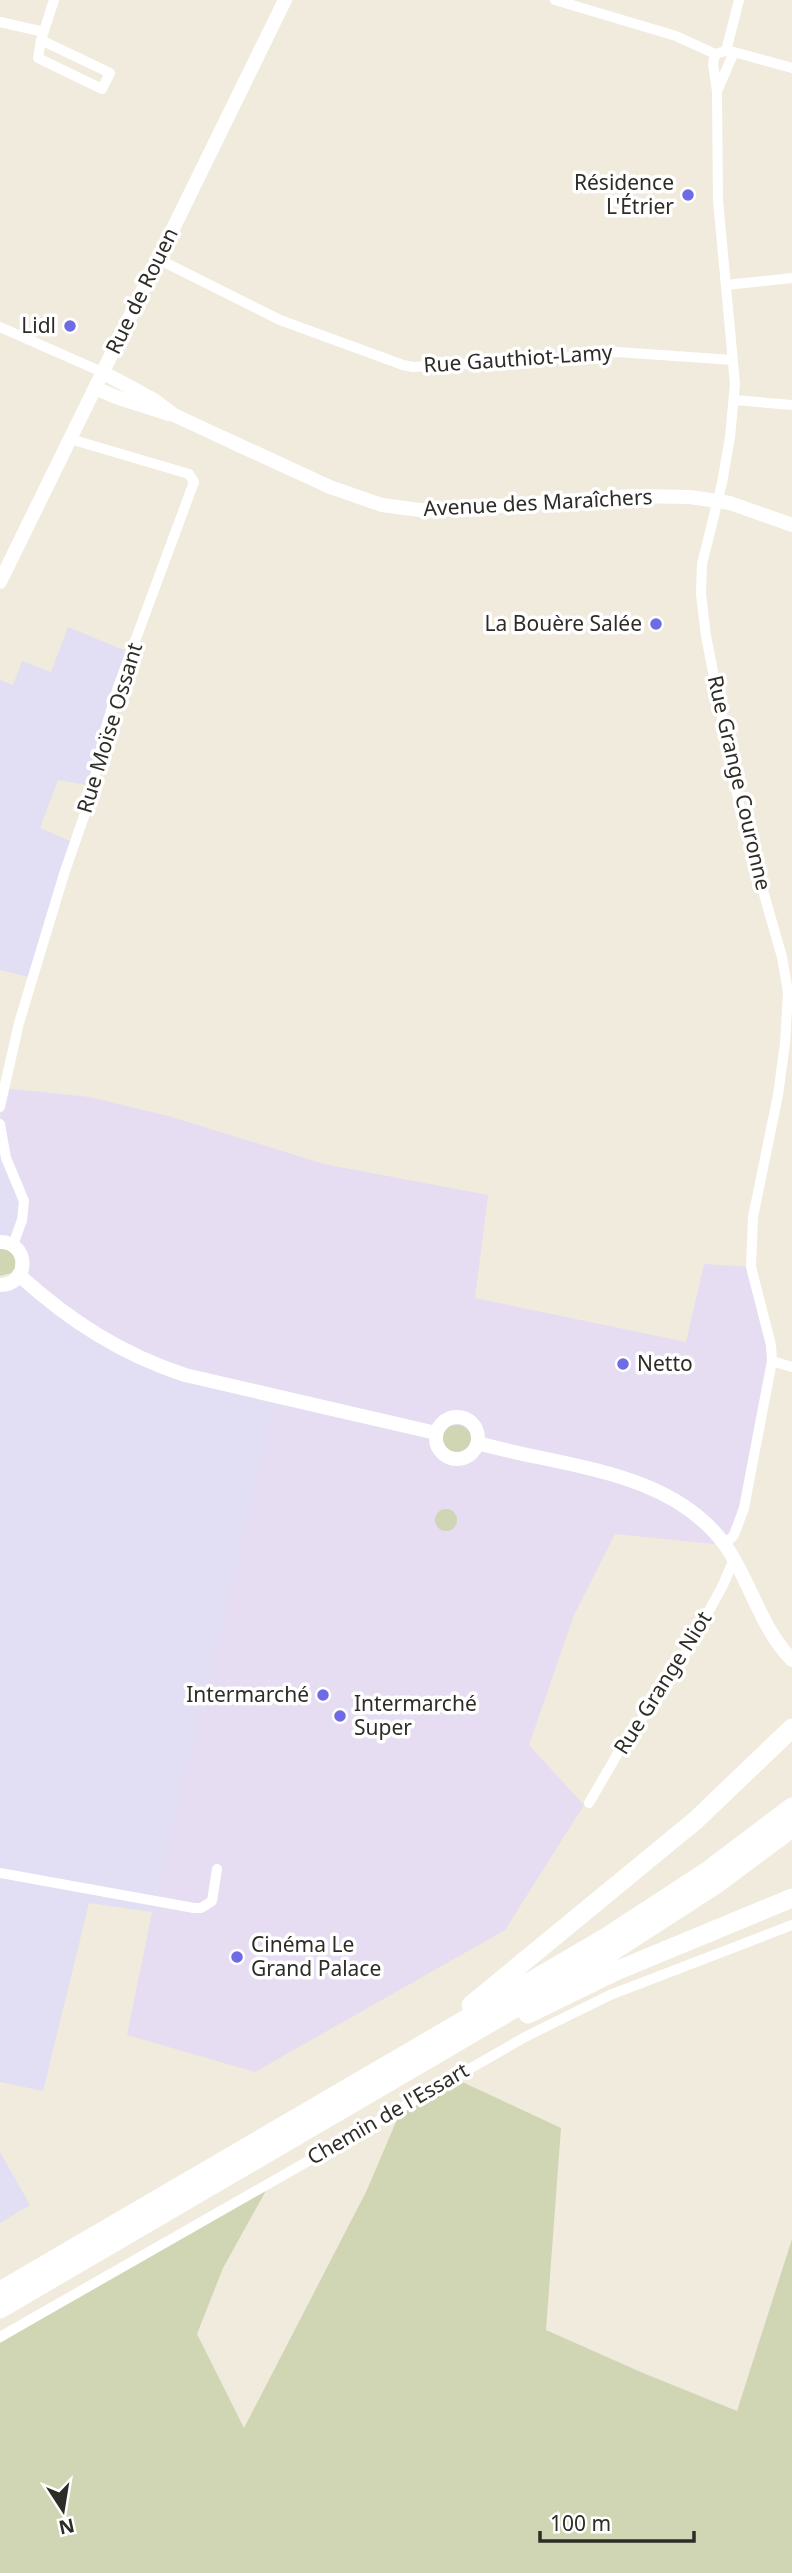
<svg xmlns="http://www.w3.org/2000/svg" width="792" height="2573" font-family="'Noto Sans',sans-serif">
<style>
.commercial{fill:#e6ddf2}
.industrial{fill:#e2def4}
.green{fill:#d0d5b3}
.lines{fill:none;stroke-linecap:round;stroke-linejoin:round}
.street{stroke:#fff;stroke-width:10}
.secondary{stroke:#fff;stroke-width:14}
.highway{stroke:#fff;stroke-width:19}
.poi-dot{fill:#6e6be5;stroke:#fff;stroke-width:2.5}
.labels{text-anchor:middle;stroke-width:7;stroke-linejoin:round;paint-order:stroke}
.poi-label{font-size:21px;fill:#2e2c26;stroke:#fff;text-anchor:end}
.street-label{font-size:21px;fill:#2e2c26;stroke:#fff}
</style>
<rect width="100%" height="100%" fill="#f0ebdc"/>
<path class="commercial" d="M2,1088L90,1097L172,1117L324,1164L488,1195L475,1298L686,1342L704,1264L751,1267L771,1345L747,1493L724,1545L615,1534L574,1615L529,1745L584,1805L505,1930L255,2072L127,2035L152,1912L276,1397L149,1363L20,1276L0,1124Z"/>
<path class="industrial" d="M68,627L131,653L94,786L58,780L40,828L75,843L33,978L0,970V680L13,685L22,661L51,672Z
M0,1124L24,1201L13,1245L0,1242Z
M17,1280L128,1353L277,1397L152,1912L89,1903L43,2091L0,2082V1285Z
M0,2152L30,2205L0,2223Z"/>
<path class="green" d="M0,1248H8L16,1257L15,1268L11,1273L0,1276Z
M442 1440a15 15 0 1 1 30 0a15 15 0 1 1-30 0Z
M435 1520a11 11 0 1 1 22 0a11 11 0 1 1-22 0Z
M458,2080L561,2128L546,2330L643,2373L737,2411L792,2239V2573H0V2343L268,2187L223,2268L197,2334L244,2428L366,2192L399,2115Z"/>
<g class="lines">
<path class="street" d="M555,0L676,36L715,54L726,51L734,52L792,68
M0,22L44,32
M41,40L110,73L102,89L38,58L41,40L54,0
M726,51L739,0
M715,54L713,64L717,92L718,200L735,384L730,437L722,483L702,564L701,594L706,636L741,814L782,957L788,992L785,1043L778,1095L753,1217L751,1267L771,1345L772,1361L744,1508L734,1535L724,1545
M718,89L734,52
M158,259L280,320L403,365L413,367L559,358L617,352L733,360
M726,285L792,278
M0,327L102,372
M734,400L792,405
M0,1107L19,1023L64,874L91,796L104,734L118,687L194,482L189,474L70,439
M0,1124L6,1158L24,1201L22,1220L13,1245
M772,1361L792,1367
M589,1803L618,1753L680,1664L723,1585L731,1566L735,1563
M0,1873L194,1908H201L212,1901L217,1869
M0,2337L527,2036L610,1995L792,1925"/>
<path class="secondary" d="M102,372L154,400L174,415L217,435L330,487L382,505L427,511L633,496L690,497L730,503L792,525
M95,388L116,397L169,414
M0,582L285,0
M0,1242C30,1242 30,1285 0,1285
M20,1276C70,1321 121,1354 185,1375L436,1433
M436 1438a21 21 0 1 1 42 0a21 21 0 1 1-42 0Z
M478,1443C561,1467 670,1469 725,1545C751,1582 760,1627 792,1660"/>
<path class="highway" d="M471,2005L696,1820L792,1728
M528,2014L616,1971L792,1898
M0,2291L605,1938L706,1872L792,1807
M0,2309L613,1951L715,1885L792,1828"/>
</g>
<g class="poi-dot">
<circle cx="688" cy="195" r="7"/>
<circle cx="70" cy="326" r="7"/>
<circle cx="656" cy="624" r="7"/>
<circle cx="623" cy="1364" r="7"/>
<circle cx="323" cy="1695" r="7"/>
<circle cx="340" cy="1716" r="7"/>
<circle cx="237" cy="1957" r="7"/>
</g>
<g class="labels">
<g class="poi-label">
<text x="674" y="190">Résidence<tspan x="674" dy="24">L'Étrier</tspan></text>
<text x="56" y="333">Lidl</text>
<text x="642" y="631">La Bouère Salée</text>
<text x="637" y="1371" text-anchor="start">Netto</text>
<text x="309" y="1702">Intermarché</text>
<text x="354" y="1711" text-anchor="start">Intermarché<tspan x="354" dy="24">Super</tspan></text>
<text x="251" y="1952" text-anchor="start">Cinéma Le<tspan x="251" dy="24">Grand Palace</tspan></text>
</g>
<g class="street-label">
<text transform="translate(142 291) rotate(-64)" y="7">Rue de Rouen</text>
<text transform="translate(518 359) rotate(-4)" y="7">Rue Gauthiot-Lamy</text>
<text transform="translate(538 503) rotate(-3)" y="7">Avenue des Maraîchers</text>
<text transform="translate(110 728) rotate(-73)" y="7">Rue Moïse Ossant</text>
<text transform="translate(739 783) rotate(77)" y="7">Rue Grange Couronne</text>
<text transform="translate(663 1683) rotate(-58)" y="7">Rue Grange Niot</text>
<text transform="translate(388 2114) rotate(-30)" y="7">Chemin de l'Essart</text>
</g>
</g>
<g transform="translate(63 2510) rotate(168)" stroke="#ffffff" stroke-width="5" paint-order="stroke">
<path d="M0-5L12 26L0 18L-12 26Z" fill="#2e2c26"/>
<text y="-10" font-size="19" font-weight="bold" text-anchor="middle" fill="#2e2c26">N</text>
</g>
<path d="M540 2531v10h154v-10" fill="none" stroke="#2e2c26" stroke-width="3.5"/>
<text x="550" y="2531" font-size="21" fill="#2e2c26" stroke="#ffffff" stroke-width="5" paint-order="stroke">100 m</text>
</svg>
